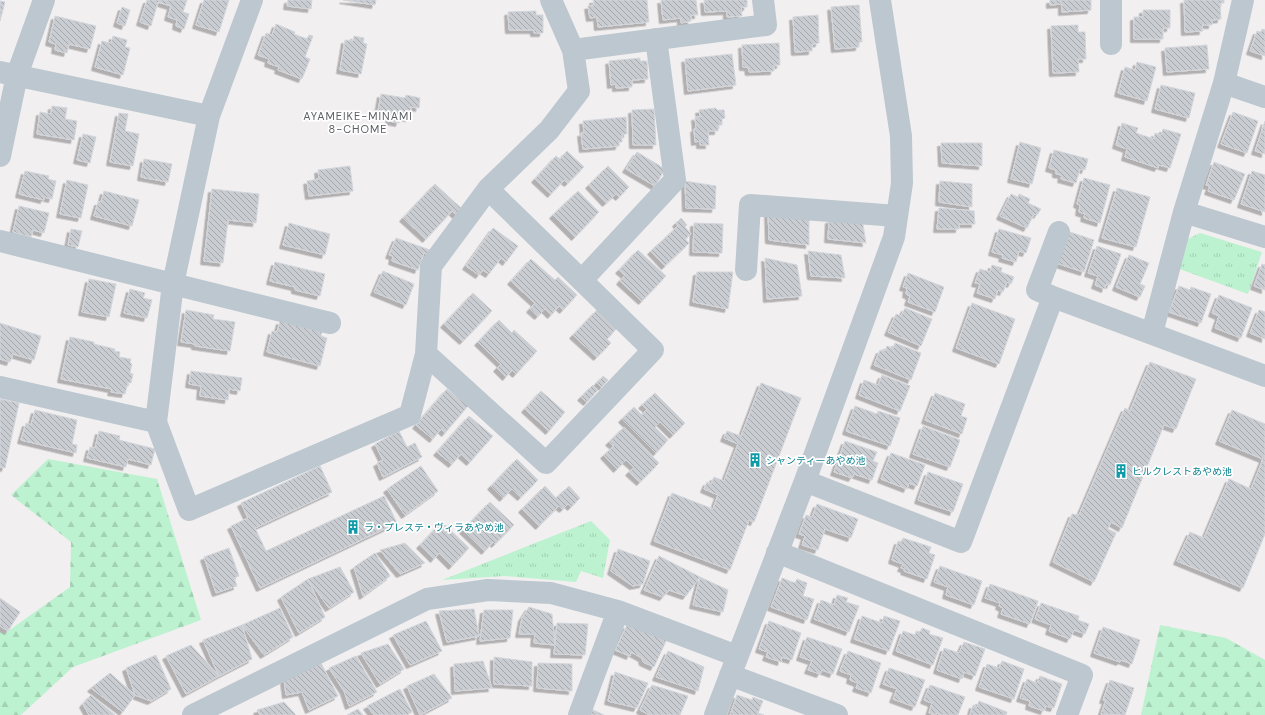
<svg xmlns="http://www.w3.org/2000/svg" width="1265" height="715" font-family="'DM Sans','Noto Sans JP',sans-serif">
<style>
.grass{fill:url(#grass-tufts)}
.forest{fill:url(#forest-firs)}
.building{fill:url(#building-back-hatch);stroke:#d3d6db;filter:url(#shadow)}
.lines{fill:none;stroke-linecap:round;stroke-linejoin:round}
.street{stroke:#bcc7cf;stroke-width:22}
.labels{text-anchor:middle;stroke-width:3.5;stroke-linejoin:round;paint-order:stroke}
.culture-label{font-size:10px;fill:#0d838f;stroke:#fff;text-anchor:start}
.neighbourhood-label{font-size:11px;letter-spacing:1px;fill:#5c6065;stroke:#fff}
</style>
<defs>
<pattern id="grass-tufts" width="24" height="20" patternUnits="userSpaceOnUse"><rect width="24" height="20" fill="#bcf2cf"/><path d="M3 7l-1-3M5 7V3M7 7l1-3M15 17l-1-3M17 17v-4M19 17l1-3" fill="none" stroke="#a3d1b4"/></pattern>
<pattern id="forest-firs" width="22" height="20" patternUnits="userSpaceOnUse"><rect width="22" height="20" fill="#bcf2cf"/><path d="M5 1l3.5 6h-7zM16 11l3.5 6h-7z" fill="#a3d1b4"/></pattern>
<pattern id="building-back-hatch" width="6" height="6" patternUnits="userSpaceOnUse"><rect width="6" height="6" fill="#c9cdd2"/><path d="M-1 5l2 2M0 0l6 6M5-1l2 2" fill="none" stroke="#a5a9ae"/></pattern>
<filter id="shadow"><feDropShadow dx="-3.5" dy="3.5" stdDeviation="0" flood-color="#0004"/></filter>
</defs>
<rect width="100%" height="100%" fill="#f2eff0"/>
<path class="grass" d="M1200,233L1262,252L1248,294L1174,267L1184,241Z
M591,521L610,540L603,578L581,571L576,582L505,576L442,580Z"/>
<path class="forest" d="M48,459L157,479L201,620L73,667L21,715H0V632L4,634L70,587L71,542L11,495Z
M1160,625L1226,638L1265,660V715H1141Z"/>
<path class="building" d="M147,0H187L183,12L189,14L184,29L176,26L177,20L168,17L171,6L158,2L151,26L140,22Z
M204,0H229L219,32L196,25Z
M288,0H312L311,9L287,6Z
M343,0H376L375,5Z
M593,0H647L649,22L598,27L597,17L590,18L588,6L594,5Z
M661,0H696L698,15H691V21L681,23V18L663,20Z
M704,0H747V7H741L742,16L727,17V11L705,12Z
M1050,0H1091V10L1062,12V4L1050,5Z
M1184,0H1224V3H1220L1221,19L1212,20V25H1202L1203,31L1185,32Z
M0,1L5,2L0,21Z
M859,5L862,42H859V47L835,49L831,7Z
M122,7L130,10L125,26L117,23Z
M1143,10H1170V28H1163V39H1134V17H1143Z
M536,11V15H543V33H534V30H509L508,12Z
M818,15L819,43L812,44V51L795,52L793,17Z
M55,16L96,26L90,49L69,44L67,53L55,50L56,44L49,42Z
M276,24L295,32L294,34L307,39L309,35L313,36L305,57L310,59L302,79L278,70L279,67L268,63L269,59L258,55L266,33L272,35Z
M1078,25V32H1085L1086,59H1078L1079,72L1053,73L1051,26Z
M1262,29L1265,30V56L1250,51L1257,31L1261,32Z
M113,36L127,40L125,47L130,48L123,75L95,67L102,41L111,43Z
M354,36L364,38L363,43L367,44L361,74L340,70L345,40L353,41Z
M779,43L780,65H774V71L749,72L748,67H743L742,45Z
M1207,45L1209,69L1167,72L1165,48Z
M732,54L736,85L688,91L685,59Z
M640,58V61H647L648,79L632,80V87L616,88V84L611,85L609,61Z
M1137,62L1156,67L1147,101L1118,93L1125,67L1135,70Z
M1161,85L1195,93L1189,118L1155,109Z
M381,94L405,98L406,95L420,98L419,108L411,107L410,118L400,117L399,123L389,121L390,113L378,111Z
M52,106L67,108L65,119L77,121L74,140L37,134L40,112L51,114Z
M716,108L717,110H724L725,118L722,119V125H718V131H708L709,145H700V141L695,142L694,129L696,128L695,117H700L699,110Z
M654,109L656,145H633L632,110Z
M1233,112L1258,121L1247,153L1221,144Z
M119,113L128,114L125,131L139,134L133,166L110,162Z
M626,117L627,134H622V142H619V146L583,149L581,133H584L583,121Z
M1265,121V154L1255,151Z
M1122,123L1138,128L1136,133L1154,139L1155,133L1161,135L1163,129L1181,134L1170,168L1159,165L1158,168L1125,157L1127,149L1116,145Z
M83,134L96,137L90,163L77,160Z
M1020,142L1041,148L1032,184L1011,179Z
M941,143H982V166L942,163Z
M1054,150L1088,159L1085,170L1080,169L1076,183L1061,179L1062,175L1056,174V170L1049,168Z
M567,151L584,167L568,183L564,180L551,194L535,179L556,156L560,159Z
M637,152L665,169L655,186L626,169Z
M144,159L172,164L168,182L141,177Z
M1214,162L1245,174L1234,200L1208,191L1210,186L1206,185Z
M350,166L353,191L309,196L307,181L319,179L318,170Z
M608,166L629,187L619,197L616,194L606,203L589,185Z
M25,171L49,176L48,179L56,181L52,199L44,197V200L19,194Z
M1252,171L1265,175V212L1241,204Z
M1084,178L1110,185L1100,223L1084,218L1085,214L1079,212L1080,205L1077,204Z
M67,180L88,185L81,218L60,214Z
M685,181L716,186L715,209L686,208Z
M940,181L972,184V207L939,202Z
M435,184L462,209L456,215L452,211L426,239L403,218Z
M1117,188L1150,197L1136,247L1102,238Z
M212,189L259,194L256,223L228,220L223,263L204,261Z
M104,191L139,200L132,226L94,216L98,202H101Z
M578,191L599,212L575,237L553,215Z
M1011,194L1018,197L1019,194L1030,199L1028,203L1041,209L1037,215L1034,214L1027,228L1000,216Z
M19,206L49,213L44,233L33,230L31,237L13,232Z
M939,208L974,211L975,224H959V229H937Z
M768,211L809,214V245L769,240Z
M681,218L687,225L685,227L691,234L685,239L689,243L665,266L651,251L678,226L676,223Z
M862,219L866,243L828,239L829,220Z
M289,223L330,234L325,255L283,245Z
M694,223L723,224L722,253L693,252Z
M493,228L518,246L506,262L501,258L489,274L483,270L479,275L466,266Z
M71,229L82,231L78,247L68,245Z
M999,229L1031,238L1026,253L1019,251L1016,262L1002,258L1003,255L992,252Z
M1070,232L1094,240L1084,272L1056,263Z
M396,238L433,251L431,256L424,253L418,270L392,261L393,256L389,255Z
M1097,246L1121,254L1110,285L1106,284L1105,289L1095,285L1098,276L1088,273Z
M638,250L666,276L642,301L620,281L625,275L619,270Z
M808,251L841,255L845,278L811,276Z
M1129,255L1149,263L1140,284L1145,286L1140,297L1116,287Z
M765,258L797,265L802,296L767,299Z
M531,259L555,280L558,277L577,295L563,310L559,306L551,315L545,309L538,316L530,309L535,303L511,281Z
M275,262L325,274L320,296L295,290V287L270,281Z
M1262,264L1265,265V264V290L1254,286Z
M992,265L1002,268L1001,272L1014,277L1011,284L1007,282L1003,292L998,290L995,299L977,293L980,284L975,283L980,269L990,272Z
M383,271L414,284L406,305L374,292Z
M697,272H733L728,309L693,302Z
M908,273L944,287L935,312L908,302L910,296L906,294L907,288L903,287Z
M89,279L116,284L109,317L82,312Z
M1179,286L1190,290L1191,287L1211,294L1201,323L1169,312Z
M130,289L145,293L143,298L152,300L147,318L124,313Z
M473,293L492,311L463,341L444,324Z
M1219,295L1252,308L1241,338L1215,328L1219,316L1212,313Z
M972,303L1015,319L999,364L956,348Z
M905,308L932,319L921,346L888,332L896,314L901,316Z
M186,310L214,315L213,319L235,322L230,351L195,346V344L181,342Z
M597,310L617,328L607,339L611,343L597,357L573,335Z
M1259,310L1265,312V339L1250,333Z
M499,320L512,333L514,330L537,351L516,374L512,370L506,377L497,368L501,364L478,342Z
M280,321L322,332L321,336L327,338L320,366L267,352L272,331L277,332Z
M0,323L41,336L34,360L13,354L10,362L0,359Z
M70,337L94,342V344L115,349L114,351L120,352L119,357L131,359L130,363L132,364L130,373L133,374L131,383L128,382L125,394L111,392L112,389L61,379Z
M895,343L921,353L911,380L874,365L880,350L885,351L887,346L893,348Z
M1150,362L1196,379L1176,429L1164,425L1122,528L1111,522L1108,529L1116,533L1094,582L1053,562L1072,514L1079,515L1125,408L1130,411Z
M191,371L242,378L240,391L229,389L228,400L200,396L201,386L189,384Z
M882,375L910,386L900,411L859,395L864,380L878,385Z
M603,376L608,380L602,387L597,383Z
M761,383L801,398L754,522L749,520L730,570L654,541L672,493L713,509L718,495L704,489L707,482L711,484L714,477L724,481L738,444L724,438L727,431L741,436Z
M593,385L598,390L587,402L581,397Z
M447,389L468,406L445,433L441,429L433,439L416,425Z
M541,391L565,412L549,431L525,409Z
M655,393L685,423L673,435L660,422L655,427L668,440L656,453L622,419L634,407L642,415L647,409L642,405Z
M935,393L965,404L961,416L967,418L962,434L925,420Z
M0,399L19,403L5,468L0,467Z
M855,406L877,414L878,411L900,418L890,446L846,431Z
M35,410L77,420L72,444L77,445L76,453L21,440L26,423L31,425Z
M1232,410L1265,424V534L1243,588L1177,561L1190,532L1204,538L1229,479L1251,489L1263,459L1219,441Z
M469,416L493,436L470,462L461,454L452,464L437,452Z
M923,426L960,440L950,467L913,454Z
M624,427L659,463L640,482L629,472L634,467L626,460L617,469L604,455L614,446L609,442Z
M99,431L120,436L119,440L155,449L151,465L128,459L126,467L87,458L90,447L95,448Z
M399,431L407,447L415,443L422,457L383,477L377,463L383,460L375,444Z
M845,441L877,452L873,461L878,463L872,480L854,474L852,478L834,472Z
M891,453L925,465L917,486L909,483L907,489L881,479Z
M517,459L538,480L521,497L512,489L503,498L491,486Z
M320,466L332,492L255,528L266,551L384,496L397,523L260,588L231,526L248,518L241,503Z
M421,466L438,491L405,515L387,489Z
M928,472L963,484L953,512L918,500Z
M545,486L556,498L569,486L580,498L571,507L568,504L563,509L559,506L539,526L522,509Z
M490,502L514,525L495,544L493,542L485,551L463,530Z
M817,504L858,519L851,538L825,529L818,550L802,545L805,536L799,534L806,515L812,517Z
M442,522L469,548L452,566L439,553L434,559L420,545Z
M903,538L931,547L929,553L935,555L927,579L904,571L905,569L901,568L903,564L892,560L898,541L901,542Z
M405,543L425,563L400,574L380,550Z
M229,548L239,576L234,578L237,586L216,593L204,557Z
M618,549L650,561L643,584L633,586L611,571Z
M375,553L390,576L363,596L354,567Z
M659,556L700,577L686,596L669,590L663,597L644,590Z
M940,566L982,581L974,605L946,595L948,587L934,582Z
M340,567L354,592L329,608L308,579Z
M700,577L728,590L723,612L693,605Z
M782,578L795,583L797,579L807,583L803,596L814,599L807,620L771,607Z
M308,579L325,617L299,633L281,597Z
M990,584L1038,601L1030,624L1001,614L1003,608L999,606L1000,603L985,598Z
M837,595L848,598L846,602L859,606L849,632L814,619L821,600L834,605Z
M0,598L20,612L8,631L0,626Z
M1041,603L1079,616L1078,620L1089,624L1085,634L1074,630L1070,639L1049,631L1051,625L1035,619Z
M529,607L552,614L555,645L534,643L535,634H519L522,618Z
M280,608L293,637L264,655L242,625Z
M474,609L479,636L447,642L439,611Z
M484,610H513L510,638L480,641Z
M862,616L882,623L884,616L900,621L889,651L854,639Z
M426,621L442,651L410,665L393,635Z
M769,621L801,633L792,660L782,657L781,662L766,657L768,652L759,649Z
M557,623L588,624L585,655L554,654Z
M242,625L252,659L219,676L203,640Z
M627,625L667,639L654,667L643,662L642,658L631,652L630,656L615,650Z
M1103,627L1140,640L1132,664L1121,660L1120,662L1094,653Z
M922,628L930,631L929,634L943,638L933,665L896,651L903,631L915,635L916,631L920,632Z
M807,637L842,649L833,674L822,670L820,674L808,670L812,661L800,657Z
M964,642L985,649L975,676L964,672L962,679L937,670L944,648L959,653Z
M388,644L404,669L380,684L361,653Z
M191,645L219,676L186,694L166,656Z
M668,651L704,667L698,691L656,677Z
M848,651L881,663L871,693L856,688L858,683L850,680L851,675L840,671Z
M156,655L171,689L151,701L135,695L126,668Z
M356,656L377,692L349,706L344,691L329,668Z
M494,657L532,662V686L494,684Z
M483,661L492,688L455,691L454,664Z
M1002,661L1024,669L1014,699L979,687L987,664L999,668Z
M321,663L338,696L309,710L302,692L286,695L284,679Z
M538,663L572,664V691L537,688Z
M889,668L925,680L915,707L893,699L897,689L883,684Z
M615,672L648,683L637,708L608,701Z
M110,673L135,695L123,712L91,688Z
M434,674L452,698L420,715L407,686Z
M1040,676L1062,684L1054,708L1046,706L1044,711L1029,706L1030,701L1020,698L1027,679L1037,683Z
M1110,680L1134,688L1125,715L1101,714L1106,700H1103Z
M652,685L688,696L680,715H650L640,710Z
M930,685L965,697L958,715H942L936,713V715L929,713L932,703L924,700Z
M400,689L412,712L407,715H374L367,706Z
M91,695L115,715H89L83,704Z
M737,695L752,700L753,697L763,701L758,713L764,715H730Z
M979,701L1007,712L1006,715H970L973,705L977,707Z
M284,702L296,715H260L257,710Z
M358,709L363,715H347Z
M591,709L604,715H589Z"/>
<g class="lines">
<path class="street" d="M252,0L209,116L173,284L156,422L189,510L410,415L426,354
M1111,0V44
M573,50L766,25L763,0
M0,72L209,116
M1224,83L1265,97
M0,156L17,75L44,0
M488,189L653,350L546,463L426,354L431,266L488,189L549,130L579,91L573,50L551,0
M1184,212L1265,237
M0,241L330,323
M746,270L750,205L897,216
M582,280L675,180L656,39
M1053,297L1037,290L1059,232
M1152,333L1184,212L1224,83L1243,0
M0,387L156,422
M805,481L961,542L1053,297L1265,376
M777,552L1082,675L1067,715
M730,675L837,715
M193,715L427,599L488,590L551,593L618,611L737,656
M579,715L618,611
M715,715L805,481L894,237L902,183L901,136L880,0"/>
</g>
<defs>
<symbol id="building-bare" viewBox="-9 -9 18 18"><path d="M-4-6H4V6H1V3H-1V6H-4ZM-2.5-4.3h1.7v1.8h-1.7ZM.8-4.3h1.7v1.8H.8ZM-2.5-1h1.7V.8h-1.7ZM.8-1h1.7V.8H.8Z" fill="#0f9aa8" stroke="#fff" stroke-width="2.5" paint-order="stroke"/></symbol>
</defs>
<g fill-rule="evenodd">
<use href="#building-bare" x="745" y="450" width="20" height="20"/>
<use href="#building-bare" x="1111" y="461" width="20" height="20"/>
<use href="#building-bare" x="343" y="517" width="20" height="20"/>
</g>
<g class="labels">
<g class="culture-label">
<text x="766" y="464">シャンティーあやめ池</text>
<text x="1132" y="475">ヒルクレストあやめ池</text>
<text x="364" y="531">ラ・プレステ・ヴィラあやめ池</text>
</g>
<g class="neighbourhood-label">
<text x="358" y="120">AYAMEIKE-MINAMI<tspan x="358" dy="13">8-CHOME</tspan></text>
</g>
</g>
</svg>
